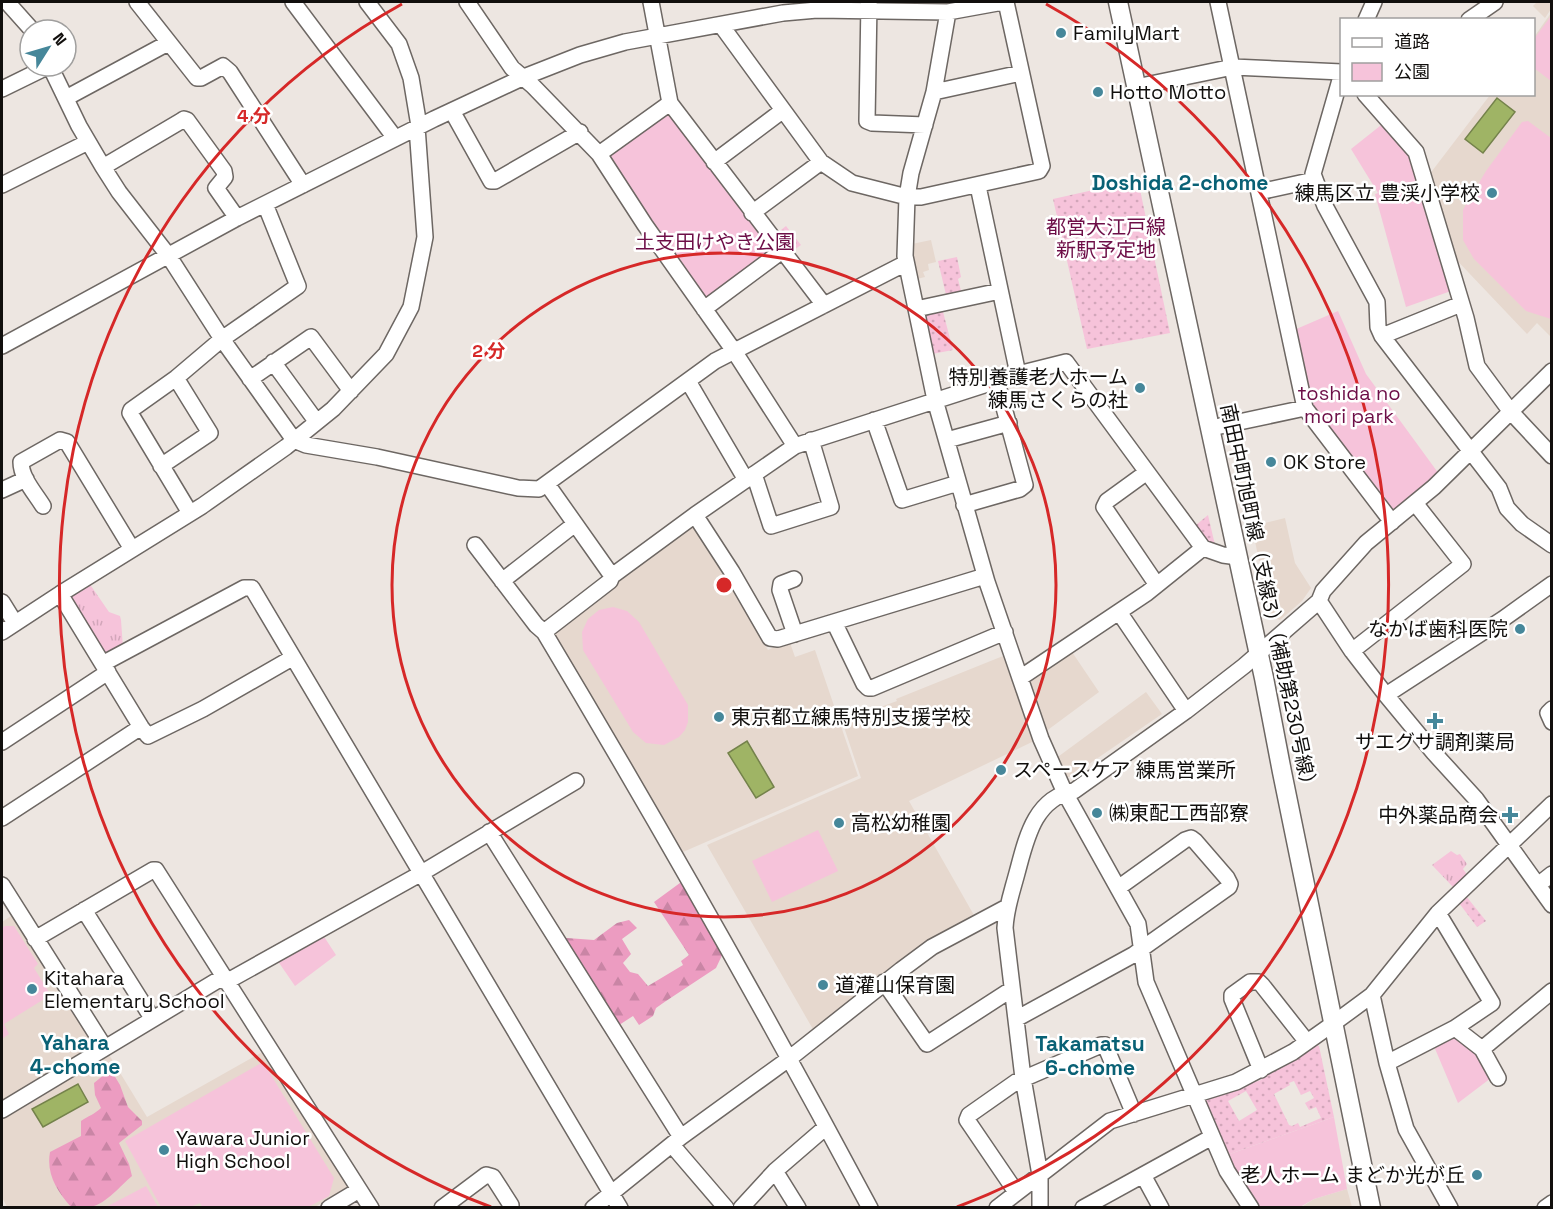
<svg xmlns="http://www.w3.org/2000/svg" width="1553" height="1209" font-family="'Space Grotesk','Noto Sans JP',sans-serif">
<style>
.built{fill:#e6d8ce}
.grass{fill:url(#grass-tufts)}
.forest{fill:url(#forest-firs)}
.park{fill:#f6c3da}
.garden{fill:url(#garden-dots);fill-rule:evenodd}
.water{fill:#9fb465;stroke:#74824b;stroke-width:1.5}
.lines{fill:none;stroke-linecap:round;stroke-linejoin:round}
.minor-casing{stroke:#6d6763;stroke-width:18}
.major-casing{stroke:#6d6763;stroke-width:21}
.minor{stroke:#fff;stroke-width:15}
.major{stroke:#fff;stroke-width:18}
.ring{fill:none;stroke:#d62828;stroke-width:3}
.poi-dot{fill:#46879a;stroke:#fff;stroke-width:2}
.labels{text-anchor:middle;stroke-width:5;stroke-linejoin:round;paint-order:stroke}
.poi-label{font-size:20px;fill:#110f0d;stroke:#fff;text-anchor:start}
.park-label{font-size:20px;fill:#6d0e47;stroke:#fff}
.street-label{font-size:20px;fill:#110f0d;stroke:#fff}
.neighbourhood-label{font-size:21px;font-weight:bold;fill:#096175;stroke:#fff}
.centre{fill:#d62828;stroke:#fff;stroke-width:3}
.ring-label{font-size:18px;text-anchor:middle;font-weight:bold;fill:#d62828;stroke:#fff;stroke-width:5;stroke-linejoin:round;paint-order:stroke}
</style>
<defs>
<pattern id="grass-tufts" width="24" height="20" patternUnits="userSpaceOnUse" patternTransform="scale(1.5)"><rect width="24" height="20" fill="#f6c3da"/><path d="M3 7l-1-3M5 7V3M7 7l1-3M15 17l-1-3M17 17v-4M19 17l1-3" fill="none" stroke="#d2a6ba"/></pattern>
<pattern id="forest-firs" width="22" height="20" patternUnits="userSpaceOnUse" patternTransform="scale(1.5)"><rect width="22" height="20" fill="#ec9cc1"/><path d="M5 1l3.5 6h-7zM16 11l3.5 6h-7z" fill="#c985a5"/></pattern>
<pattern id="garden-dots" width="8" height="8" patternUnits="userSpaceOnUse" patternTransform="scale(1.5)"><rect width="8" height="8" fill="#f6c3da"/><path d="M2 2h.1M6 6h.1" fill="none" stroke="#d2a6ba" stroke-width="1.8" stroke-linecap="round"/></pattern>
</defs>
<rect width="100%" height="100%" fill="#ede6e1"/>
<path class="built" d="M1537,2H1551V9L1545,18L1533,6Z
M1551,13V337L1537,323L1527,334L1450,253L1429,175L1490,95L1534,94V37Z
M931,240L936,262L928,264L929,270L923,272L925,277L917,279L912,244Z
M1285,518L1295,563L1311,588L1302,601L1280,620L1270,616L1252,526Z
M688,525L694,526L768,650L789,640L795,657L815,650L858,776L683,852L552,636L553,629L622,579L621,576Z
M1070,649L1099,692L1045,732L1030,686L1032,674Z
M1003,656L1034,741L909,801L975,917L814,1031L707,845L861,778L842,721L897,701L896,699Z
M1146,692L1162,714L1070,777H1066L1055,759Z
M11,916L17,917L95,1042L93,1048L2,1102V922Z
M264,1051L348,1183L346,1189L315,1207H7L2,1197V1116L108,1053L147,1117Z
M1347,1189L1352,1207L1300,1208L1314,1199Z"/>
<path class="grass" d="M89,583L109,612L120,616L121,620L123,648L110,654L102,652L70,600L72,594Z
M1451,851L1457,855L1460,854L1467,864L1463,869L1468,876L1453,887L1432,865Z"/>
<path class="forest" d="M684,880L724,951L716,968L666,1001L656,1008L653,1016L639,1025L633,1016L616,1027L562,940L567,938L594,940L617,923L629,920L637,928L622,939L631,954L623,963L630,972L638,974L648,986L683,965L681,961L689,955L654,902Z
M105,1074L114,1075L120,1085L128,1107L142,1121V1125L119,1143L129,1164L132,1176C120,1186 107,1203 91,1207C85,1209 77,1208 71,1207C57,1191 46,1174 50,1152L81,1136V1121C88,1116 95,1114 101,1108L95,1095L94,1083Z"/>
<path class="park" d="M1551,16V81L1534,68V39Z
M664,115H671L769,247L768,254L710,297H703L610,160L611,155Z
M1528,121L1551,138V319L1526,311L1474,259L1463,240V210L1486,171L1522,122Z
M1385,122L1413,157L1451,291L1406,307L1375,194L1378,193L1351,149Z
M1338,311L1366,374L1439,474L1395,509L1387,508L1310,407L1294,330Z
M613,607L627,611L639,622L688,705V722L685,730L679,737L664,745L646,743L633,732L583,650L582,632L588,619L599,610Z
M818,830L838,871L772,902L752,861Z
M5,926H14L38,964L34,968L50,994L49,996L4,1024L9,1034L2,1039V928Z
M321,932L336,955L295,986L275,957Z
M1456,1032L1480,1051L1491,1078L1458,1103L1433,1044Z
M263,1062L334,1178L329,1196L308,1207L203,1208L200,1203L190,1207H161L125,1141Z
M1334,1117L1347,1189L1314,1199L1300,1207H1258L1232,1167L1227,1155Z
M146,1186L158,1207H106Z"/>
<path class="garden" d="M1138,180L1170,333L1087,349L1053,199Z
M786,226L801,245L791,252L777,233Z
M957,257L961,277L958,279L962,295L947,299L938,261Z
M942,308L953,350L932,354L924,312Z
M1208,515L1215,545L1208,542L1196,525Z
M1466,896L1486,921L1477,927L1459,903Z
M1313,1044L1319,1046L1334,1117L1227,1155L1205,1101L1210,1097L1261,1080L1265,1074ZM1294,1081L1301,1095L1310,1091L1314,1098L1305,1103L1309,1110L1316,1107L1321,1118L1300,1127L1298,1123L1292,1126L1289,1125L1274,1094L1290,1085L1289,1083ZM1246,1091L1257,1110L1239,1121L1228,1101Z"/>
<path class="water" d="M1497,98L1515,112L1483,153L1465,139Z
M747,741L774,787L756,798L728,753Z
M78,1084L88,1102L43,1127L32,1109Z"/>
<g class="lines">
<defs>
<path id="minor" d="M7,2L32,30
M137,2L197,78H201L223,66L230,72L303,185
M293,2L395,138
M367,2L399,44L411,78L419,126
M467,2L512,68L533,86L599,154L645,225L734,351L795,446
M651,2L670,103L824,305
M869,2L867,121L872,123L925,125
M1218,2L1305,408L1392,522
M948,12L934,92L911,173L907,197L905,256L935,400L987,582L1041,739L1065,793L1138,924L1146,982L1227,1171L1251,1208
M1366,20L1374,2
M1469,20L1495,2
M721,25L821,162L852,183L907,197H921L1039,171L1042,166L1006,2
M50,66L79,126L103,167L119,192L168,255L222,339L294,440L306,445L377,457L518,488L539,489L715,361L906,263
M1342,73L1313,174L1325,206L1377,302L1378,327L1382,336L1499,488L1507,508L1522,524L1552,545
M1136,87L1233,67L1342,72
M2,89L49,66
M934,92L1021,73
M1365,94L1416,152L1466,318L1477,366L1511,412L1552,456
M66,98L168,43
M452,111L491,181H495L580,132
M599,154L670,103
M714,162L782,111
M103,167L181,121L184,119L187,120L224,171L225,177L216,188L237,218
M2,185L88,142
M978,186L1018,374
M1259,192L1314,180
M752,213L821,162
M704,309L782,251
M916,309L1000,291
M1382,336L1461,304
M2,346L237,218L434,119L524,77L580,55L625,42L783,13L817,10L948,12L1003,2
M273,362L316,421
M250,379L311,337L351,391
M688,381L746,480
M874,420L902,500L958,483
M1211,428L1305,408
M947,440L1009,423
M161,466L210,433L176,378
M1147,472L1203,548
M754,474L771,526L831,507L811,440
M547,484L612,576L610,581L544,632C657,821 766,1013 870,1208
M2,490L26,479
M964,505L1020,489L1025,485L997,382
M43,506C35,493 21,478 21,462L60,440L67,442L132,549
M190,513L130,413L131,410L176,378L222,339L298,286L265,204
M695,515L732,572L770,638L778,639L985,576
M475,545L536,625L544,632
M612,576L695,515L795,446L1018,374L1066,362L1147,472L1107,501L1104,507L1157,585
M794,579L781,584L780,590L795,634
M502,581L575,524
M60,594L141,727L148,736L203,709L292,658
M1319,601L1352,651L1386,695L1434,753L1476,799L1552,905
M2,602L15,623
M1119,612L1186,711
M834,622L864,684L868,688H872L1005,632
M2,632L60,594L202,506L286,447L333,409L386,354L411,307L425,237L417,127
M1352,651L1463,564L1415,503
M104,663L244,588H252L620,1208
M1020,678L1147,593L1203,548L1223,555L1238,557
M1386,695L1503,619L1552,584
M1552,709L1548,713L1552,722
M2,742L108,672
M2,818L141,727
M489,832L681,1137
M2,885L105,1048
M1538,885L1552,874
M84,910L152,1018
M35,939L153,870H156L371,1208
M226,982L420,874L576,781
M884,982L927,1044L1012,989
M1372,995L1387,1063L1406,1129L1450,1208
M1016,1019L1133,955L1229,887L1230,884L1227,878L1195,841L1191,838L1185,840L1118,888
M1455,1028L1482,1049L1498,1078
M1482,1049L1552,991
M1387,1063L1455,1028L1492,1003L1438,913
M1261,1070L1232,999V995L1250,982H1259L1262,985L1307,1042
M2,1110L223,977
M672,1145L726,1208
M775,1171L798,1208
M1143,1175L1161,1208
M1016,1192L967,1120L969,1115L1016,1082L1101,1045H1105L1134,1114
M329,1208L359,1190
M442,1208L486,1175L493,1177L511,1205V1208
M593,1208L681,1137L790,1058L901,970L932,947L1007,907
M741,1208L775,1171L826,1127
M997,1208L1110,1121L1236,1082L1293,1052L1334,1023L1372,995L1438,913L1552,804
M1040,1208V1175L1023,1078L1005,928C1006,908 1012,892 1017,873C1026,840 1034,798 1074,791L1186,711L1244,666L1319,601L1323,591L1366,543L1434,487L1552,371
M1083,1208L1212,1137
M1545,1208L1552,1203"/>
<path id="major" d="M1118,2L1264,678L1282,772L1371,1208"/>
</defs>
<use href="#minor" class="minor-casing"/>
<use href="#major" class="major-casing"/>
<use href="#minor" class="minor"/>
<use href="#major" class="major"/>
</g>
<g class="ring">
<circle cx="724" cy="585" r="332"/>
<path d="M491 1207A664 664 0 0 1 402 4M1046 4A664 664 0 0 1 957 1207"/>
</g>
<g class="poi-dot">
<circle cx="1061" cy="33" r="6"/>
<circle cx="1098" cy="92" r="6"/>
<circle cx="1492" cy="193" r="6"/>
<circle cx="1140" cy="388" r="6"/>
<circle cx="1271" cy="462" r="6"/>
<circle cx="1520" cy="629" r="6"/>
<circle cx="719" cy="717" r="6"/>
<path d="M1432 712h6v6h6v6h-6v6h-6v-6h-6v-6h6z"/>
<circle cx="1001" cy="770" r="6"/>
<circle cx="1097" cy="813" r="6"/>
<path d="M1507 806h6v6h6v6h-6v6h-6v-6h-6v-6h6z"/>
<circle cx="839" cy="823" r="6"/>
<circle cx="823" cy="985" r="6"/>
<circle cx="32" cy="989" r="6"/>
<circle cx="164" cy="1150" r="6"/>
<circle cx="1477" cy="1175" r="6"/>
</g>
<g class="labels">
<g class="poi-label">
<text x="1073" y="40">FamilyMart</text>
<text x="1110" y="99">Hotto Motto</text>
<text x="1480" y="200" text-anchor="end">練馬区立 豊渓小学校</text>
<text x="1128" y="384" text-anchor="end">特別養護老人ホーム<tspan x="1128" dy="23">練馬さくらの社</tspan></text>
<text x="1283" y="469">OK Store</text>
<text x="1508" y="636" text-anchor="end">なかば歯科医院</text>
<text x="731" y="724">東京都立練馬特別支援学校</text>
<text x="1435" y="749" text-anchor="middle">サエグサ調剤薬局</text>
<text x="1013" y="777">スペースケア 練馬営業所</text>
<text x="1109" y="820">㈱東配工西部寮</text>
<text x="1498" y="822" text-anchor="end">中外薬品商会</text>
<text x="851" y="830">高松幼稚園</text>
<text x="44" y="985">Kitahara<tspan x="44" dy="23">Elementary School</tspan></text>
<text x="835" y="992">道灌山保育園</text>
<text x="176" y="1145">Yawara Junior<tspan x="176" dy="23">High School</tspan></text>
<text x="1465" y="1182" text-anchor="end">老人ホーム まどか光が丘</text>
</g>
<g class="park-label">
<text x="1106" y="234">都営大江戸線<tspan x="1106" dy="23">新駅予定地</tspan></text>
<text x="715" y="249">土支田けやき公園</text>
<text x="1349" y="400">toshida no<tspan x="1349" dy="23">mori park</tspan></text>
</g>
<g class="street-label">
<text transform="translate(1269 599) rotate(78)" y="7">南田中町旭町線（支線3）（補助第230号線）</text>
</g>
<g class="neighbourhood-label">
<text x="1180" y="190">Doshida 2-chome</text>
<text x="75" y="1050">Yahara<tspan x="75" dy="24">4-chome</tspan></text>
<text x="1090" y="1051">Takamatsu<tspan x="1090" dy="24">6-chome</tspan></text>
</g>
</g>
<circle cx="724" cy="585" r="9" class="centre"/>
<g class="ring-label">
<text x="254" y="122">4 分</text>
<text x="489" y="357">2 分</text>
</g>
<rect width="1553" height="1209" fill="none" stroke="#110f0d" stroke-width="6"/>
<rect x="1340" y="18" width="195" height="78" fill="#ffffff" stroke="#a09f9e" stroke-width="1.5"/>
<rect x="1352" y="38" width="30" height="9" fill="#ffffff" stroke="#a09f9e" stroke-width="1.5"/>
<text x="1394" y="48" font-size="18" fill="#110f0d">道路</text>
<rect x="1352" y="63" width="30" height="18" fill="#f6c3da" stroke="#a09f9e" stroke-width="1.5"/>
<text x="1394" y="78" font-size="18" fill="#110f0d">公園</text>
<g transform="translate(48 48) rotate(53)"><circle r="28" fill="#ffffff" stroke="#a09f9e" stroke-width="1.5"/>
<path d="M0-4.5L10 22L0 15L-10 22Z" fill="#46879a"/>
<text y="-9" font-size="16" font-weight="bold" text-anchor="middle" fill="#110f0d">N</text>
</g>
</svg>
